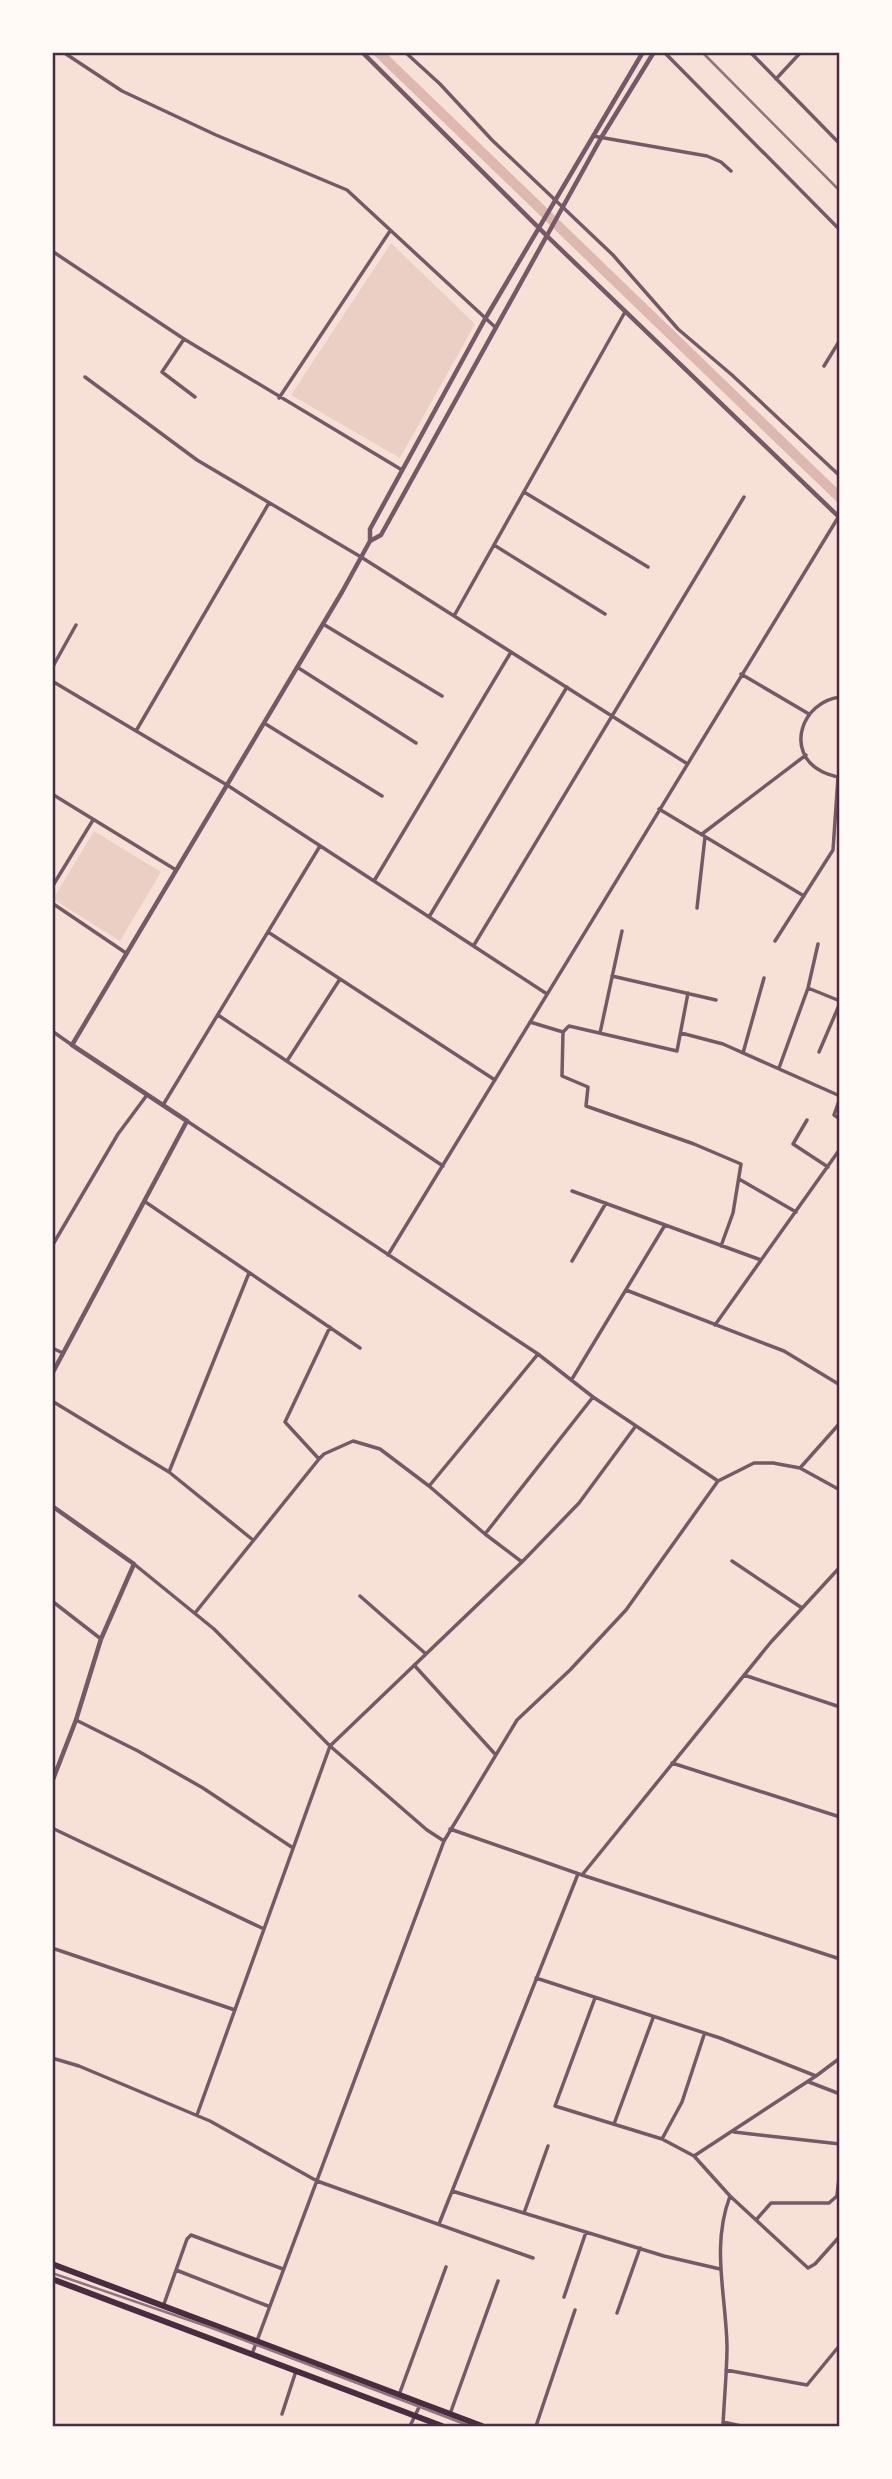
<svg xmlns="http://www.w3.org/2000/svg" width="892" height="2479" font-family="Montserrat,sans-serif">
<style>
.green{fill:#ebcfc5}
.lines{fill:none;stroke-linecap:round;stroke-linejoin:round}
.canal{stroke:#dcb8b0;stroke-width:10}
.minor{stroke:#755966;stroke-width:3.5}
.tertiary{stroke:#755966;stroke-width:4.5}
.trunk{stroke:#4a2c40;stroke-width:6}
.rail{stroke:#8f747c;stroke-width:2.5}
.neatline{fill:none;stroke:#4a2c40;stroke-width:2.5}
</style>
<rect width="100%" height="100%" fill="#f7e1d7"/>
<path class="green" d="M391,243L475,324L400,458L291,395Z
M94,831L161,872L120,941L53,899Z"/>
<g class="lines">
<path class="canal" d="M378,52L840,498"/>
<path class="minor" d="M63,52L122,91L216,135L347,190L495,327
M405,52L440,84L492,140L613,255L678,329L732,375L840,476
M664,52L840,230
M750,52L840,144
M776,79L801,52
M593,136L707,156L721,162L731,171
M52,251L184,339L402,470
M184,339L162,372L195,397
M824,366L840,340
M85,377L197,460L361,557L686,763
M279,398L390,231
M524,492L648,567
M494,545L605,614
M454,616L625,312
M323,624L442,696
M297,667L416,743
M52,668L76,625
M741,674L809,714
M52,681L227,785L547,994
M264,723L382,796
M136,731L269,503
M837,777C832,775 826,774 821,771C785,752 801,702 840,697
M52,794L176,870
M659,809L804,896
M702,834L806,755
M374,881L511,652
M52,887L93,820
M52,903L126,953
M697,908L705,837
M429,917L567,687
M268,932L495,1080
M775,941L833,850L838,777
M474,945L744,497
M612,976L716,1000
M808,988L840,1001
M218,1015L443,1166
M530,1022L563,1032L569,1026L677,1051L688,993
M52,1031L72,1045
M563,1032L562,1076L588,1087L586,1106L694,1144L741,1164L733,1213L721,1246
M600,1033L622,931
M681,1033L723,1044L840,1096
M819,1052L840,1003
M743,1053L764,978
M287,1061L340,979
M779,1068L808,988L818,944
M840,1098L834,1115L840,1119
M163,1105L320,846
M807,1120L793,1144L828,1167
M187,1121L538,1354L593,1397L718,1481
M739,1179L796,1212
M572,1191L761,1260
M144,1201L360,1348
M52,1246L118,1134L147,1095
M388,1255L839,516
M572,1261L606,1203
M626,1290L784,1351L840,1385
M715,1325L840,1149
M52,1348L63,1353
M572,1379L665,1225
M52,1401L169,1472L253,1540
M319,1459L285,1422L330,1327
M800,1468L840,1423
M169,1472L249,1273
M430,1485L538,1354
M485,1534L593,1397
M732,1561L802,1608
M134,1564L214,1629L330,1746L427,1830L444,1841
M360,1596L426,1654
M52,1601L101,1639
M195,1613L319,1459L324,1454L353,1441L380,1449L429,1486L485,1534L522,1562
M414,1665L495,1754
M744,1675L840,1707
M76,1720L138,1751L203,1788L293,1848
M672,1763L840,1817
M52,1828L264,1929
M450,1829L582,1875L840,1959
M582,1875L771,1642L840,1567
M52,1948L235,2010
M536,1978L720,2038L816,2076
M595,1998L555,2106L662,2139L694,2156L730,2196L808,2268L815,2264L840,2236
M52,2058L79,2066L210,2121L317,2181L533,2258
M809,2082L840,2094
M197,2115L330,1746L522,1562L579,1503L635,1427
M614,2124L653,2018
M734,2132L840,2144
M662,2139L682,2102L704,2035
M694,2156L816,2076L840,2058
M452,2191L664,2256L720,2269
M524,2213L548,2146
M756,2220L771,2203H829L837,2196L840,2168
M439,2224L578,1874
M176,2270L268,2306
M564,2297L586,2232
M164,2304L187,2239L191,2235L283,2269
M617,2313L640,2248
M252,2354L444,1841L517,1720L570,1670L626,1610L718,1481L754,1463H773L800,1468L840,1490
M726,2370L807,2385L840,2345
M399,2395L446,2267
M282,2414L296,2371
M450,2414L498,2281
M723,2422L741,2426
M410,2426L421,2403
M536,2426L575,2310
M723,2426C724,2400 727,2372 727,2346C726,2294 711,2247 730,2196"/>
<path class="tertiary" d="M362,52L548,237L840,518
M370,541L381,535L601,138L654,52
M52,1374L187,1121L72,1045L342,592L370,541V529L485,319L643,52
M52,1506L134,1564L101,1639L76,1720L52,1782"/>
<path class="trunk" d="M52,2264L482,2426
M52,2279L442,2426"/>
<path class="rail" d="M702,52L840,191
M52,2273L212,2328L470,2426"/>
</g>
<rect width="892" height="2479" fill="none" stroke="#fffaf5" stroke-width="108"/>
<rect x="54" y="54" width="784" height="2371" class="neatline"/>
</svg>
